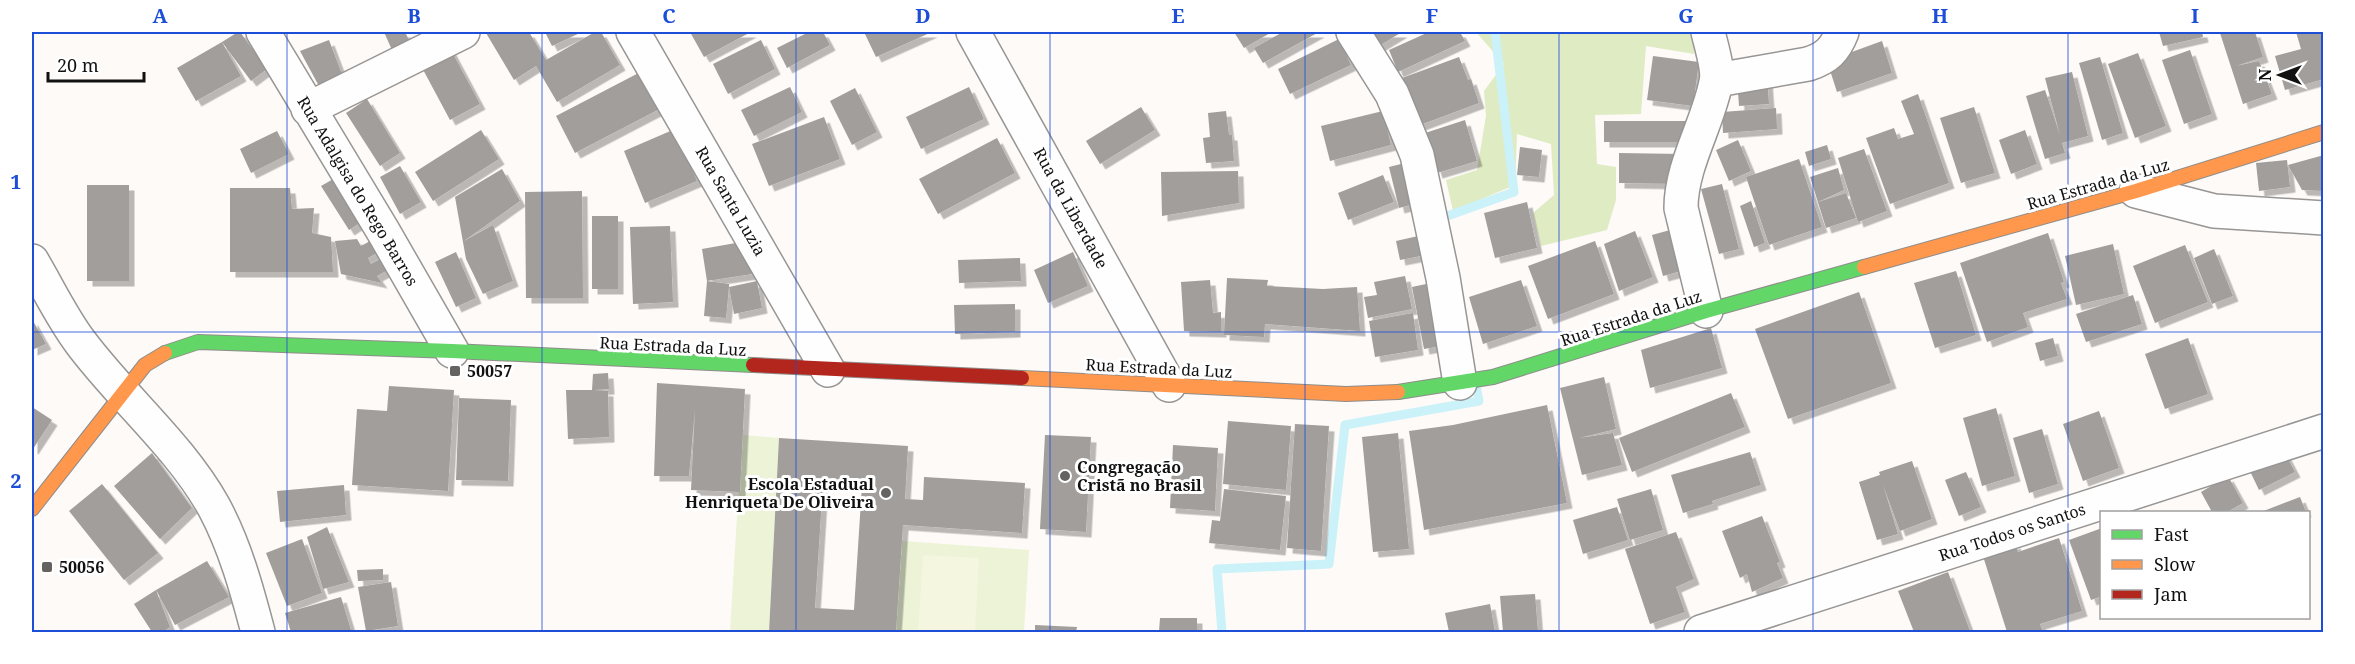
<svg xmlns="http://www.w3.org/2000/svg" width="2355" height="664" font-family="'Noto Serif',serif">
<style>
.green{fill:#ecf3d6}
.forest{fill:#dfebc3}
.pitch{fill:#f4f6e0}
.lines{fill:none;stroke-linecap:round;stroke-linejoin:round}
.stream{stroke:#cbf1f9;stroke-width:9}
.building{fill:#a19e9c;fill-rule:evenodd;filter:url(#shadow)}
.street-casing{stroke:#979695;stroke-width:36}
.fast-casing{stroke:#8e8d8b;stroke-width:16}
.slow-casing{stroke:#8e8d8b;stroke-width:16}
.jam-casing{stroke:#8e8d8b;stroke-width:16}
.street{stroke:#fffefe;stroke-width:33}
.fast{stroke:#63d668;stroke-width:14}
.slow{stroke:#ff974d;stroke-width:14}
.jam{stroke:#b3261e;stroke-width:14}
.grid{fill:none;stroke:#1d4ed8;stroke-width:1.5;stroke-opacity:0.55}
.poi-dot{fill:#646362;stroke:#fff;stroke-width:2}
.labels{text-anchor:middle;stroke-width:6;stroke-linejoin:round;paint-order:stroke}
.street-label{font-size:16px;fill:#111;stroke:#fff}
.poi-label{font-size:16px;font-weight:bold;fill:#111;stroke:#fff;text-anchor:start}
.neatline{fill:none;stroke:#1d4ed8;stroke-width:2}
.grid-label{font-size:20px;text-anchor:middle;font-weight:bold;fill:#1d4ed8}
</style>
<defs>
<filter id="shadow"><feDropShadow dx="5.5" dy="5.5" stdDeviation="0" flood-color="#0004"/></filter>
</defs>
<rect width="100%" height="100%" fill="#fdfaf7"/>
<path class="green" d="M742,435L779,438L769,632H730Z
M902,541L1029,550L1024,632H896Z"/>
<path class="forest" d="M1476,32H1695L1694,54L1646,46L1641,114L1595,115L1597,164L1616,167V200L1607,230L1541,246L1533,213L1554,195L1551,144L1517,134L1515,185L1453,211L1446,180L1477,170L1486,116L1484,91L1504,64Z"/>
<path class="pitch" d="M923,555L979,558L975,632H918Z"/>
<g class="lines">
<path class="stream" d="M1439,221V219L1514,192L1495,32
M1222,632L1217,569L1329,564L1345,425L1479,401L1476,386"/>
</g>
<path class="building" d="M238,32H240L267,69L251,81L222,42Z
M384,32H405L410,42L392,50Z
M489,32H529L546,60L595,32H601L620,65L557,102L536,66L514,80L486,33Z
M545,32H582L552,46Z
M690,32H751L704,57Z
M809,32H823L830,45L787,68L777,48Z
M864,32H932L876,57Z
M1234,32H1272L1244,48Z
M1283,32H1319L1263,63L1254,48Z
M1370,32H1402L1379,46Z
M1429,32H1460L1465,41L1398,72L1389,50Z
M2159,32H2202L2203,37L2163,46Z
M2226,32H2255L2263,57L2236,66L2259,61L2272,94L2243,104L2220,33Z
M2296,32H2323L2324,79L2285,90L2275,56L2301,49Z
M1339,39L1351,65L1290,94L1278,69Z
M329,40L343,77L320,88L300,51Z
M761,40L775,69L728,94L713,64Z
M1882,41L1892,73L1837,92L1827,61Z
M222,42L241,76L196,101L177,68Z
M450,48L480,104L450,120L420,64Z
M2190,50L2212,114L2184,124L2162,60Z
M2138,53L2166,126L2135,138L2108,64Z
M1653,56L1699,62L1693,106L1647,100Z
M1459,57L1468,80L1471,79L1479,103L1420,125L1402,78Z
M2100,57L2123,133L2102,140L2079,63Z
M652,66L671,103L575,153L556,116Z
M2072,72L2088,136L2062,143L2065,153L2045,159L2026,96L2045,90L2060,135L2045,78Z
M1767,76L1769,104L1739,106L1737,78Z
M790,87L802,112L754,136L741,110Z
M969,87L984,119L921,149L906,117Z
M855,88L877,132L852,145L830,101Z
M1918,94L1949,183L1890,204L1866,138L1894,128L1898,139L1914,134L1901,101Z
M367,99L400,153L380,166L346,113Z
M1141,107L1155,130L1100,164L1086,141Z
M1974,107L1995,173L1961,183L1940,118Z
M1776,108L1777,129L1723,133L1722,112Z
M1226,111L1229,135H1232L1234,161L1206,163L1203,138L1210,137L1208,113Z
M1383,111L1391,145L1330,161L1321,126Z
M824,117L840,159L769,186L752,144Z
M1465,120L1477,161L1437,173L1425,133Z
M1604,121H1691V142H1604Z
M675,129L697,181L645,203L624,151Z
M481,130L499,159L433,201L415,172Z
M2025,130L2037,164L2011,174L1999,140Z
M277,131L289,154L251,173L240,149Z
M997,138L1015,173L938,214L919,179Z
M1738,140L1751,171L1729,181L1716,150Z
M1827,145L1831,159L1809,166L1805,152Z
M1520,147L1542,150L1539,177L1517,175Z
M1864,149L1887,211L1858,222L1838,158Z
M1619,153L1682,154V184L1619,183Z
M2324,155V191L2302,190L2288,165Z
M1799,159L1822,227L1769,245L1746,177Z
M2287,160L2290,187L2259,191L2256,163Z
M1409,162L1418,203L1399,208L1389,167Z
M400,166L421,202L400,214L380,177Z
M1838,168L1844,190L1818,202L1846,193L1856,218L1826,228L1810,177Z
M502,169L520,201L464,241L493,225L513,281L483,294L466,259L455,197Z
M1238,171L1239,203L1162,216L1161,172Z
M342,174L369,217L349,230L321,186Z
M1383,175L1394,202L1348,220L1338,193Z
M1722,184L1739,249L1719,254L1701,189Z
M87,185H129V281H87Z
M230,188H290L292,209L314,208L312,233L331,237L333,272H230Z
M582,191L583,298H526L525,192Z
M1751,201L1765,243L1754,247L1740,206Z
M1527,202L1537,248L1495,258L1484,213Z
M592,216H618V289H592Z
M670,226L673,302L633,304L630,227Z
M1681,227L1692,268L1663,276L1652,235Z
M1635,231L1653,277L1619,291L1604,244Z
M2048,233L2064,282L2061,283L2067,299L2023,313L2028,327L1987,342L1960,263Z
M1427,234L1431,254L1400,260L1396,241Z
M381,235L388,247L368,258L371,264L391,253L397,265L377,276L382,283L341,274L335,241L357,239L361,246Z
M747,241L752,274L707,281L729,284V287L757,281L762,308L734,314L729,287L726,318L704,316L707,281L702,249Z
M1595,241L1614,294L1548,319L1528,266Z
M2113,244L2124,294L2076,305L2065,256Z
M2185,245L2208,302L2155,323L2133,266Z
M2214,249L2233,296L2212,304L2194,258Z
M456,252L476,298L456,307L435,262Z
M1073,252L1088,286L1048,303L1034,270Z
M1020,258L1021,281L959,283L958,260Z
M1956,271L1976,335L1935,348L1914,283Z
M1405,276L1412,309L1368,318L1364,297L1377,295L1374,282Z
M1227,278L1268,280L1267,286L1323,289L1357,287L1360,331L1265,324L1264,337L1224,335Z
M1210,280L1213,313L1221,312V332L1184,331L1181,282Z
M1521,280L1537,326L1483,344L1469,297Z
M1440,281L1452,344L1424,349L1412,287Z
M1859,292L1891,383L1788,419L1755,329Z
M2133,295L2142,324L2086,342L2076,314Z
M1015,304V332L955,334L954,305Z
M1413,313L1418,350L1375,357L1369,321Z
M32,319L46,344L32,350Z
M1711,328L1722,368L1650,388L1641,350Z
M2053,338L2058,356L2040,361L2035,343Z
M2188,338L2208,394L2165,409L2145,354Z
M608,373L609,389L595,390L608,391L609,437L568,439L566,390H592L593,374Z
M1604,377L1616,429L1579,438L1613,433L1622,465L1582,475L1560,388Z
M657,383L745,389L740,492L691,490L695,409L689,476H654Z
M389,386L454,390L448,491L352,485L357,409L387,411Z
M1731,393L1745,427L1632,472L1619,438Z
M459,398L511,400L508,481L456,480Z
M1547,405L1567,503L1424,530L1409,431L1453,425Z
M32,407L52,420L33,449L32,448Z
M1996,408L2015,476L1982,486L1963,418Z
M2099,411L2119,468L2083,481L2063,424Z
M1228,421L1291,426L1286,490L1223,484Z
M1295,424L1329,426L1321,551L1287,548Z
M2042,429L2058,484L2029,493L2013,438Z
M1398,433L1409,549L1373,552L1362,437Z
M1045,435L1091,437L1086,532L1040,529Z
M779,438L908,446L905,499L923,500L924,477L1025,483L1022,533L903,525L896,632H769ZM823,482L862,485L854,610L815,608Z
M1173,445L1218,448L1215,511L1170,508Z
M2283,449L2295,472L2259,490L2248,467Z
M1750,452L1761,485L1712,501L1713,504L1683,513L1671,475Z
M152,453L192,508L160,539L114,486Z
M1912,461L1932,519L1900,531L1883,485L1898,534L1877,540L1859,482L1880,475L1879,472Z
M1966,472L1981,507L1959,516L1945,480Z
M2228,476L2243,503L2227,512H2212L2201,492Z
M102,484L158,553L124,580L69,511Z
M344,485L346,515L280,522L277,491Z
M1224,489L1286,496L1280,550L1209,543L1212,520L1220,521Z
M1651,489L1663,530L1630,540L1617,499Z
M2300,497L2306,512H2261Z
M1617,507L1628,540L1583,554L1573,520Z
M1762,516L1780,562L1777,563L1783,578L1752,592L1747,574L1740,578L1722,531Z
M327,527L349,582L323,589L307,537Z
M2102,528V596L2091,600L2069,540Z
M1676,532L1694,579L1676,587L1685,612L1650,624L1625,549Z
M2059,538L2082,611L2040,624L2043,632H2007L1982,553L2015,543L2018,552Z
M302,539L322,593L287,606L266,553Z
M207,561L229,597L175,625L156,590Z
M383,569V580L358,581L357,570Z
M1948,572L1970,631L1914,632L1898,591Z
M391,582L398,626L366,631L358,587Z
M156,590L170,627L163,632H152L134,604Z
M1535,594L1538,632H1503L1500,596Z
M341,597L351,630L343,632H291L285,613Z
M1490,604L1495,632H1449L1445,613Z
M1160,618H1197V632H1159Z
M1035,625L1077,627L1076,632H1035Z"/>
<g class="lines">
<defs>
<path id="street" d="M263,32L383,231L452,351
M633,32L828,370
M973,32L1169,385
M1353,32L1392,94L1417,155L1443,278L1460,383
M1717,80L1808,64C1827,58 1835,50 1842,32
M308,109L463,32
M2136,191L2214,211L2324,218
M32,261C48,288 62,318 81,343C123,399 180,446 214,507C235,546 247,590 258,632
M1706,311L1681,208C1681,165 1708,124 1716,82C1719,70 1711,45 1708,32
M1701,632L2324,431"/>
<path id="fast" d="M165,353L198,342L452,351L753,365
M1398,392L1493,377L1706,311L1864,267"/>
<path id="slow" d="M1864,267L2136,191L2324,132
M1022,378L1346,394L1398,392
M32,509L145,365L165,353"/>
<path id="jam" d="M753,365L1022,378"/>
</defs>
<use href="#street" class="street-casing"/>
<use href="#fast" class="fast-casing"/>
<use href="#slow" class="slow-casing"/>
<use href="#jam" class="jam-casing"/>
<use href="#street" class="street"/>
<use href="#fast" class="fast"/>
<use href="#slow" class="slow"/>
<use href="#jam" class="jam"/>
</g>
<path class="grid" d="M287,32V632M542,32V632M796,32V632M1050,32V632M1305,32V632M1559,32V632M1813,32V632M2068,32V632M32,332H2324"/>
<g class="poi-dot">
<rect x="449" y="365" width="12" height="12" rx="3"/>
<circle cx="1065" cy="476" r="6"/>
<circle cx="886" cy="493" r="6"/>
<rect x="41" y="561" width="12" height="12" rx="3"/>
</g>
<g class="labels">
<g class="street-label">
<text transform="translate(2098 184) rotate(-16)" y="6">Rua Estrada da Luz</text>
<text transform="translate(358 191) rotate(59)" y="6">Rua Adalgisa do Rego Barros</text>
<text transform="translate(731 201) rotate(60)" y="6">Rua Santa Luzia</text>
<text transform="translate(1071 208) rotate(61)" y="6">Rua da Liberdade</text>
<text transform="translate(1631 318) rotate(-18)" y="6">Rua Estrada da Luz</text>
<text transform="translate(673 346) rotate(3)" y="6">Rua Estrada da Luz</text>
<text transform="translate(1159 368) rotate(3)" y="6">Rua Estrada da Luz</text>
<text transform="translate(2012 532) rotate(-18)" y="6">Rua Todos os Santos</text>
</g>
<g class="poi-label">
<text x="467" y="377">50057</text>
<text x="1077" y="473">Congregação<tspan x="1077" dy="18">Cristã no Brasil</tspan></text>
<text x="874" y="490" text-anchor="end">Escola Estadual<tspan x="874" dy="18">Henriqueta De Oliveira</tspan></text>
<text x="59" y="573">50056</text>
</g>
</g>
<rect width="2355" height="664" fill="none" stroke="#ffffff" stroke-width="66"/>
<rect x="2100" y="511" width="210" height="108" fill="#ffffff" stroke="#a0a0a0" stroke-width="1.5"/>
<rect x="2112" y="530" width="30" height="9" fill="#63d668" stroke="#a0a0a0" stroke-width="1.5"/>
<text x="2154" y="541" font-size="18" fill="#111111">Fast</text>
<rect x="2112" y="560" width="30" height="9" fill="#ff974d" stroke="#a0a0a0" stroke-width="1.5"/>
<text x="2154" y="571" font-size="18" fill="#111111">Slow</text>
<rect x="2112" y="590" width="30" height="9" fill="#b3261e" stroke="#a0a0a0" stroke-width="1.5"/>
<text x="2154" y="601" font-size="18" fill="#111111">Jam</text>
<g transform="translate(2280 75) rotate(270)" stroke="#ffffff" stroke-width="4.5" paint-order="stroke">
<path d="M0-4.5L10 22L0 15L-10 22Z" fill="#111111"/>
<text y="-9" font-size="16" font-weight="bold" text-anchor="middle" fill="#111111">N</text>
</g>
<path d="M48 72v9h96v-9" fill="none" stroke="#111111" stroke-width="3"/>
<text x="57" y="72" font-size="18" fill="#111111" stroke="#ffffff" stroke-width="4.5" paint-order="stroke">20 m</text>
<rect x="33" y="33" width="2289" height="598" class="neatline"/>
<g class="grid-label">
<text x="160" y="23">A</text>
<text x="414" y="23">B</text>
<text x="669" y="23">C</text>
<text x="923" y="23">D</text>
<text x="1178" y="23">E</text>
<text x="1432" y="23">F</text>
<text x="1686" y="23">G</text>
<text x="1940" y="23">H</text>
<text x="2195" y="23">I</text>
<text x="16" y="189">1</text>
<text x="16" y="488">2</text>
</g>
</svg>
